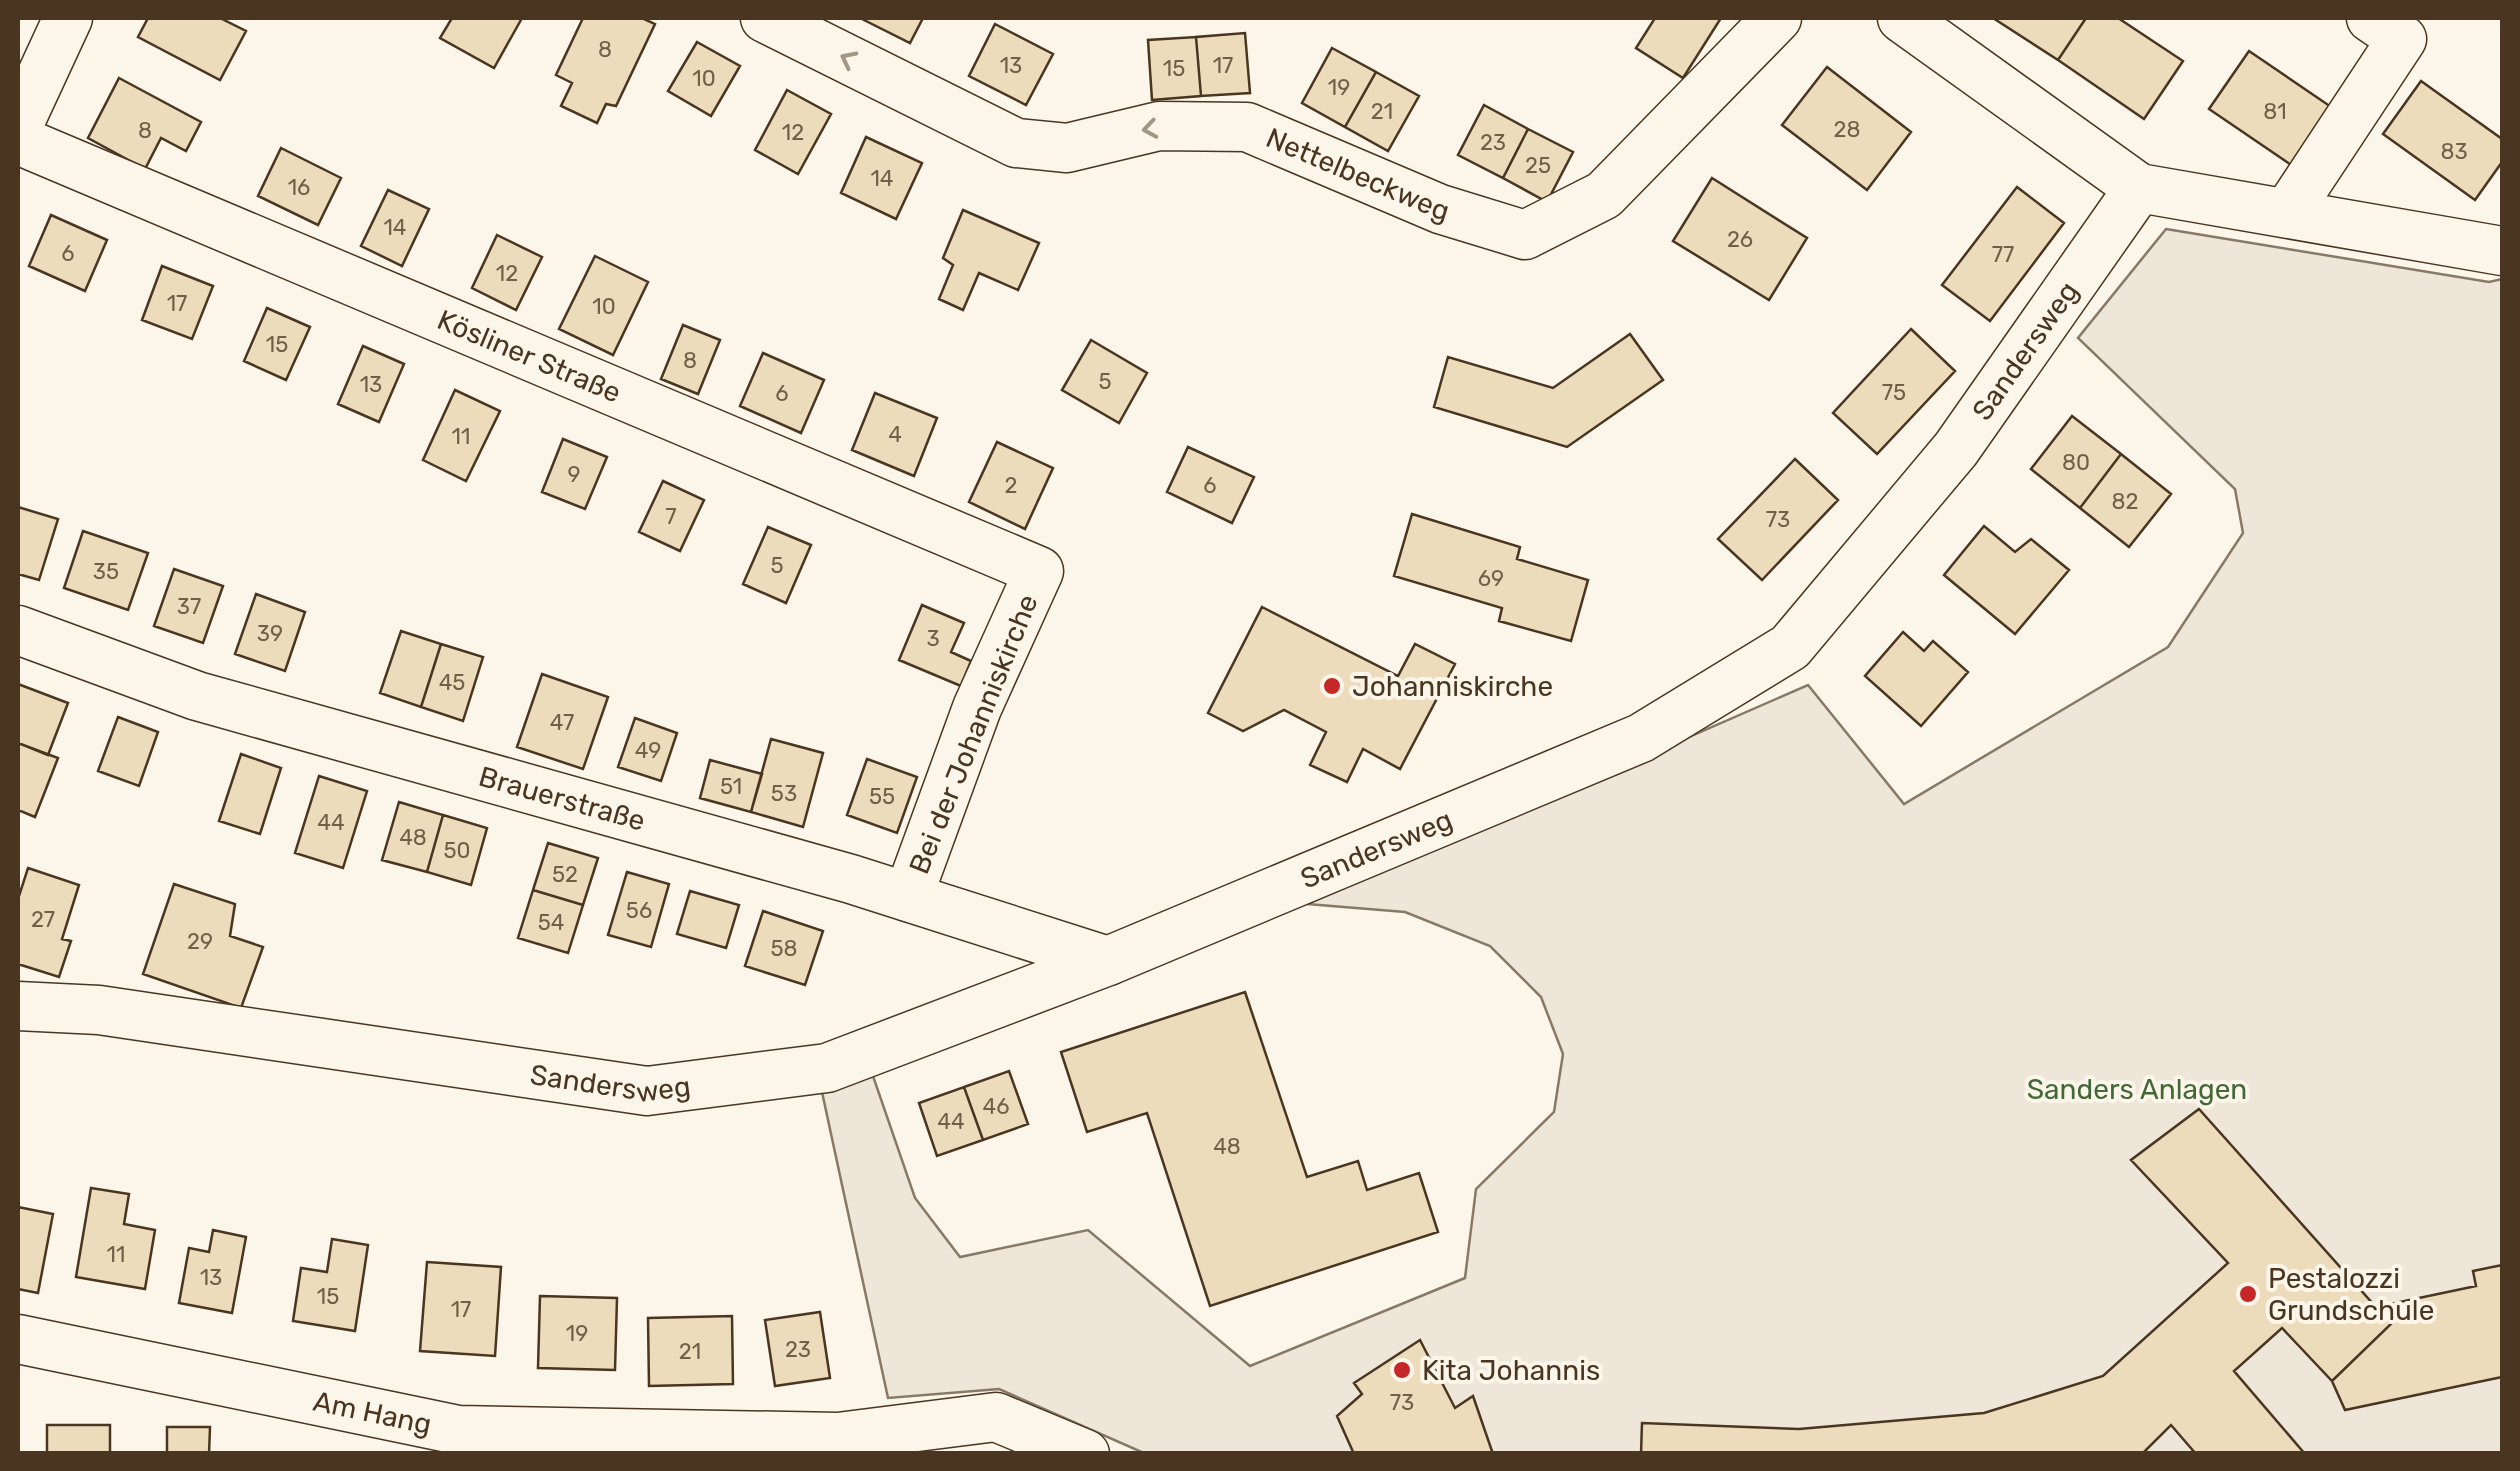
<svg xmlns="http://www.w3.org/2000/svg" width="2520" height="1471" font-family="Rubik,sans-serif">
<rect width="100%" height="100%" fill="#fbf6e9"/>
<path fill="#ede6d9" stroke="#887966" stroke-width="2.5" d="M2166,229L2489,282L2502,279V1453L1146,1454L999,1389L888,1398L822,1092L873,1076L915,1198L960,1257L1088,1230L1250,1366L1465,1278L1476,1189L1554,1112L1563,1054L1541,997L1490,946L1405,912L1307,904L1808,685L1904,804L2168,647L2243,533L2235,489L2078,338Z"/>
<path fill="#ecdcbc" stroke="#4a3520" stroke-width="2.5" d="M148,18H220L246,31L220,80L138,37Z
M452,18H522L494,68L440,38Z
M583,18H642L655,24L616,106L606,104L597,123L561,106L572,83L556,75Z
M860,18H923L910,43Z
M1655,18H1721L1683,78L1636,48Z
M1993,18H2086L2058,60Z
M2086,18H2118L2183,61L2144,119L2058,60Z
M995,24L1053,54L1026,105L969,76Z
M1245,33L1250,93L1201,96L1196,37Z
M1196,37L1201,96L1152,100L1148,40Z
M697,42L740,66L711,116L668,91Z
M1332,48L1376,72L1345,127L1302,103Z
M2249,51L2340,113L2300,171L2209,109Z
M1827,67L1911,132L1867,190L1782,125Z
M1376,72L1419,96L1388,151L1345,127Z
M119,78L201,122L186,151L161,138L145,169L88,138Z
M2421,81L2502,139V162L2475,200L2383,134Z
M787,90L831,114L798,174L755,150Z
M1484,105L1528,129L1503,178L1458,155Z
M1528,129L1573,152L1547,202L1503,178Z
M866,137L922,163L896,219L841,193Z
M281,148L341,178L318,225L258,196Z
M1712,178L1807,238L1769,300L1673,241Z
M2017,187L2064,223L1990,321L1942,285Z
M388,190L429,209L402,266L361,246Z
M963,210L1039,243L1018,290L979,273L963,310L939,299L953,265L943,258Z
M51,215L107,240L85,291L29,266Z
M497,235L542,257L516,310L472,288Z
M595,256L648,282L613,355L559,329Z
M162,266L213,286L192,339L142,320Z
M267,308L310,327L286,380L244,361Z
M683,325L720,340L698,394L661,379Z
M1911,329L1955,371L1877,454L1833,413Z
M1630,334L1663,380L1567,447L1434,407L1448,357L1553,388Z
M1091,340L1147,373L1119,423L1062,390Z
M363,346L404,364L379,422L338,404Z
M763,353L824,380L801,433L740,406Z
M455,390L500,411L466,481L423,460Z
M875,393L937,418L914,476L852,450Z
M2072,416L2121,454L2080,508L2031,469Z
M563,439L607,457L585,509L542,492Z
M997,442L1053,468L1025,529L969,502Z
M1188,447L1254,477L1232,523L1167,492Z
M2121,454L2171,494L2129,547L2080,508Z
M1795,459L1838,500L1762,580L1718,539Z
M663,481L704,500L680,551L639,532Z
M18,507L58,519L39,580L18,574Z
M1412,514L1520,547L1517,559L1588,580L1571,641L1499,621L1502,608L1394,576Z
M1984,526L2015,552L2031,539L2069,570L2015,634L1944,575Z
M768,527L811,545L786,603L743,584Z
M83,531L148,553L128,610L64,588Z
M174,569L223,586L203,643L154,626Z
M256,594L305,612L285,671L235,654Z
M922,605L964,623L951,652L971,661L961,686L899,660Z
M1262,607L1398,676L1415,644L1455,664L1400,769L1363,749L1347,782L1310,765L1326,732L1284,710L1243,731L1208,713Z
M401,631L441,644L421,707L380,693Z
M1903,632L1924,651L1933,641L1968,672L1921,726L1865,676Z
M441,644L483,657L463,721L421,707Z
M542,674L608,697L583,769L517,747Z
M18,684L68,703L48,755L18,743Z
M118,717L158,732L139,786L98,771Z
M635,718L677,733L661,781L618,767Z
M771,739L823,753L803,827L751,812Z
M18,743L58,758L35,817L18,810Z
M241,754L281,768L260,834L219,821Z
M867,759L917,777L897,833L847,815Z
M710,760L762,774L751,812L700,798Z
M319,776L367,791L343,868L295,853Z
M399,802L443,815L427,872L382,860Z
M443,815L487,828L471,885L427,872Z
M548,843L598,858L583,905L533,890Z
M28,868L79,885L62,939L71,941L59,977L18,964V899Z
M627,872L669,884L651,947L608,935Z
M174,884L235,904L230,936L263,947L241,1008L143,974Z
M533,890L583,905L568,953L518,938Z
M690,891L739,905L726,948L677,934Z
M763,911L823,931L805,985L745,966Z
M1245,992L1307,1177L1358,1161L1367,1190L1419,1173L1438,1232L1210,1306L1147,1113L1087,1132L1061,1052Z
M1009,1071L1028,1124L983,1140L964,1087Z
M964,1087L983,1140L937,1156L919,1103Z
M2199,1109L2391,1324L2332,1381L2282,1328L2234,1371L2305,1454H2196L2171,1425L2142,1454H1641L1642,1423L1799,1429L1984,1413L2103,1376L2228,1263L2131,1160Z
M91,1188L129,1194L124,1224L155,1230L145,1289L76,1277Z
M18,1207L53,1214L38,1293L18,1289Z
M213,1230L246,1237L232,1313L179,1303L189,1248L209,1252Z
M332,1239L368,1245L355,1331L293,1321L301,1268L327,1272Z
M427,1262L501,1267L495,1356L420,1351Z
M2502,1265V1377L2345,1410L2332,1381L2391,1324L2376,1307L2476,1286L2473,1271Z
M540,1296L617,1298L615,1370L538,1368Z
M820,1312L830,1378L775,1386L765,1320Z
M732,1316L733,1384L649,1386L648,1318Z
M1420,1340L1455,1408L1473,1396L1493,1454H1354L1337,1416L1362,1394L1354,1383Z
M47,1425H110V1454H47Z
M167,1427H210L209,1454H167Z"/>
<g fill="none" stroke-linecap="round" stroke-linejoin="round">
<defs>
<g id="minor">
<path id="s1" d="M765,18L1016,143L1067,148L1159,126L1247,127L1440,209L1525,235L1604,195L1777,18"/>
<path d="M1902,18L2139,188L2502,251"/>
<path d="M18,126L68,18"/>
<path id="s2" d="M18,140L1039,571L977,708L908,897"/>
<path d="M2287,213L2402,39L2371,18"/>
<path id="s3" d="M18,630L197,696L851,879L1108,961"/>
<path id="s4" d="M18,1006L99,1010L647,1091L827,1068L1108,961L1641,738L1790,647L1956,449L2139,188"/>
<path id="s5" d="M18,1339L458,1430L838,1437L996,1417L1085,1454"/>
</g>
</defs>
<use href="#minor" stroke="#4a3520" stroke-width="51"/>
<use href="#minor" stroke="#fbf6e9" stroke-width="48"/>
</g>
<defs><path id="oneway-chevron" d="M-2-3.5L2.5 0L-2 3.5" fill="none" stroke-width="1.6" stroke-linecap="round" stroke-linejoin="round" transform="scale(2.5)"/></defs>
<g stroke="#a29684">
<use href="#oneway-chevron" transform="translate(848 59) rotate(-153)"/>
<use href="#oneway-chevron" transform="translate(1150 129) rotate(171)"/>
</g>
<g fill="#c62828" stroke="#fbf6e9" stroke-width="4">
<circle cx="1332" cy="686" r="10"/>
<circle cx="2248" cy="1294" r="10"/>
<circle cx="1402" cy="1370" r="10"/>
</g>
<g text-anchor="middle" stroke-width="8" stroke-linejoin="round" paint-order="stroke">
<g font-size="22" fill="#725f47">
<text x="605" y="57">8</text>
<text x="1011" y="73">13</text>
<text x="1223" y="73">17</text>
<text x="1174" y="76">15</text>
<text x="704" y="86">10</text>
<text x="1339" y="95">19</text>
<text x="1382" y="119">21</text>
<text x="2275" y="119">81</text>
<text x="1847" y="137">28</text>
<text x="145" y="138">8</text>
<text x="793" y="140">12</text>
<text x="1493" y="150">23</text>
<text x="2454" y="159">83</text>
<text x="1538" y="173">25</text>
<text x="882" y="186">14</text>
<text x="299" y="195">16</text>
<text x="395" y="235">14</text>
<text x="1740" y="247">26</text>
<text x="68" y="261">6</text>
<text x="2003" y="262">77</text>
<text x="507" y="281">12</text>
<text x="177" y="311">17</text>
<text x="604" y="314">10</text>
<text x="277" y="352">15</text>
<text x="690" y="368">8</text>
<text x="1105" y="389">5</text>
<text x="371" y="392">13</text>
<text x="1894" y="400">75</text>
<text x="782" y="401">6</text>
<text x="895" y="442">4</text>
<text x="461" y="444">11</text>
<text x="2076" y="470">80</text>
<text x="574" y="482">9</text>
<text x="1011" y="493">2</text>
<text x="1210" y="493">6</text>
<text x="2125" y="509">82</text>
<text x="671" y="524">7</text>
<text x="1778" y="527">73</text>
<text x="777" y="573">5</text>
<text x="106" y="579">35</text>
<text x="1491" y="586">69</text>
<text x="189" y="614">37</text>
<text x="270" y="641">39</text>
<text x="933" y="646">3</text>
<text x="452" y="690">45</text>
<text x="562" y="730">47</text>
<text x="648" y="758">49</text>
<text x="731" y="794">51</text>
<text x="784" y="801">53</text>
<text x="882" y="804">55</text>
<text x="331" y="830">44</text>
<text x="413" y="845">48</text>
<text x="457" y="858">50</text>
<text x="565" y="882">52</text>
<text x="639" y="918">56</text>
<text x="43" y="927">27</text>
<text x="551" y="930">54</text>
<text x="200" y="949">29</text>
<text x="784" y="956">58</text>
<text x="996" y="1114">46</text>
<text x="951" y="1129">44</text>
<text x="1227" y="1154">48</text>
<text x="116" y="1262">11</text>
<text x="211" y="1285">13</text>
<text x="328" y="1304">15</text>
<text x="461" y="1317">17</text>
<text x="577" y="1341">19</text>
<text x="798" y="1357">23</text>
<text x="690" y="1359">21</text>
<text x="1402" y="1410">73</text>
</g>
<g font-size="28" fill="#4a3520" stroke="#fbf6e9">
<text dy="10" stroke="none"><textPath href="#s1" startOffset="635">Nettelbeckweg</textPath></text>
<text dy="10" stroke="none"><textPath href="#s4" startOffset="2248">Sandersweg</textPath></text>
<text dy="10" stroke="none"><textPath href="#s2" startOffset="555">Kösliner Straße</textPath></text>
<text transform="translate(973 734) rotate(-68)" y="10">Bei der Johanniskirche</text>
<text dy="10" stroke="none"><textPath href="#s3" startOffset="570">Brauerstraße</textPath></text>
<text dy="10" stroke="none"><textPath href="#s4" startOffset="1408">Sandersweg</textPath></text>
<text dy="10" stroke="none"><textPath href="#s4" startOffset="598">Sandersweg</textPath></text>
<text dy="10" stroke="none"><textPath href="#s5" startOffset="362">Am Hang</textPath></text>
</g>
<g font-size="28" fill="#4a3520" stroke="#fbf6e9" text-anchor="start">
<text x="1352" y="696">Johanniskirche</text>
<text x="2268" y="1288">Pestalozzi<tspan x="2268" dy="32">Grundschule</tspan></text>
<text x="1422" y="1380">Kita Johannis</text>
</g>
<g font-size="28" fill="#436837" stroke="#fbf6e9">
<text x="2137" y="1099">Sanders Anlagen</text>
</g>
</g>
<rect width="2520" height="1471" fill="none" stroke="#4a3520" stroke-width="40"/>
</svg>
